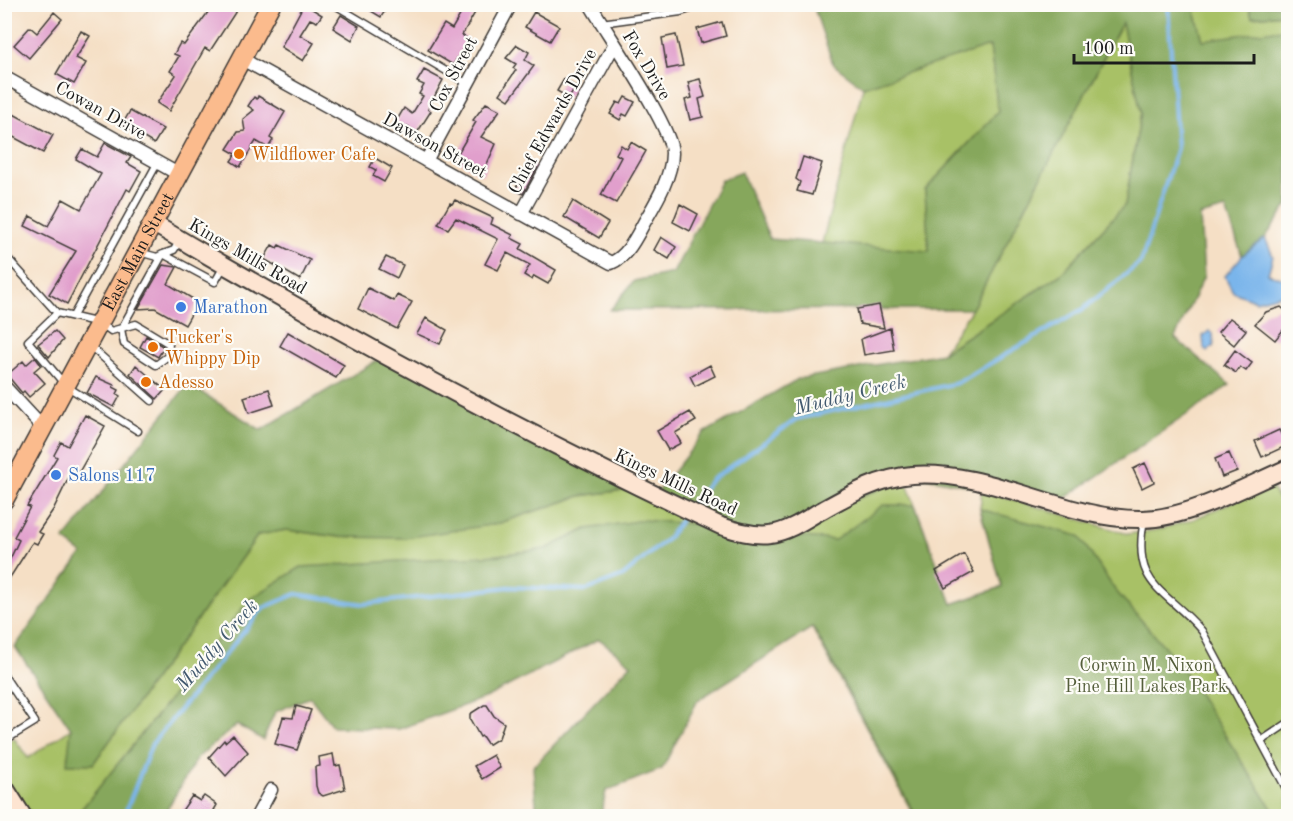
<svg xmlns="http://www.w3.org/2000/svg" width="1293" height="821" font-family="'Old Standard TT',serif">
<rect width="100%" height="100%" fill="#fdfcf7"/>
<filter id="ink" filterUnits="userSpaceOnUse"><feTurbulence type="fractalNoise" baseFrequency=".0167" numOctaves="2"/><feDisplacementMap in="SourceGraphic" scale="12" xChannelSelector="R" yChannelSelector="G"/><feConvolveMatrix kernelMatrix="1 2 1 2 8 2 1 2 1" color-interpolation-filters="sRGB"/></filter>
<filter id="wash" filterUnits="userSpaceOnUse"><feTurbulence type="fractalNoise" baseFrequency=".008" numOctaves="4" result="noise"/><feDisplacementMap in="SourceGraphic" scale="24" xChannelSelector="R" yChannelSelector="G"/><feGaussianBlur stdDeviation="1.35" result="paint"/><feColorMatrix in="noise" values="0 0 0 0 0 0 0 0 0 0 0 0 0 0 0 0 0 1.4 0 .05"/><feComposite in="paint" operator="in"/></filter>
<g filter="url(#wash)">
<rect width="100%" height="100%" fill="#f5dfc5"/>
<path fill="#a8c166" stroke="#626e41" stroke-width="1.5" d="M1193,5H1248L1252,17L1283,14L1286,29L1203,41Z
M1122,22L1141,112L1125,205L1060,275L942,353L972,309Z
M990,45L998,112L925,190L929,252L822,243L863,87Z
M905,478L952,604L1002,587L980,509L982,490L1128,534L1157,530L1194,519L1270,485L1288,516V816H914L764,540Z
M639,488L721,526L587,529L546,549L498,555L250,599L76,816H23L5,786V743L14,738L28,758L71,729L93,764L258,535L286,530L340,537L497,524L580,496Z"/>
<path fill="#86a75b" stroke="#51623c" stroke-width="1.5" d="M1193,4L1203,40L1288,28V205L1265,238L1242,256L1226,209L1200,216L1204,276L1175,338L1230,385L1058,503L912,475L771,534L835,540L883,505H915L952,604L1002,587L980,509L1079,536L1115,590L1178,662L1273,810V816H916L813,627L698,700L662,769L606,791L601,816H537L533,767L631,664L599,639L487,697L399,729L333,727L310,697L275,712L263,740L237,725L197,758L163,816H76L250,599L301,567L498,555L546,549L587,529L643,520L721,526L655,495L704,433L798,379L942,353L1060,275L1125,205L1141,112L1122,23L972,309L610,310L634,281L673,273L721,180L741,172L770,239L929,251L925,190L998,112L990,46L863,87L833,64L813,5Z
M1248,5H1282L1283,14L1252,17Z
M386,355L639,488L580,496L497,524L404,538L340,537L286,530L258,535L93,764H67L71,729L15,647L82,554L64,540L188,384L261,430Z"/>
<path fill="#7ab5eb" stroke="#4b6884" stroke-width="1.5" d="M1265,238L1273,256L1268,274C1280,277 1289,278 1288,293L1256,301L1233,292L1225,276L1242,256Z
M1209,331L1213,334L1214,346L1207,352L1204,348L1203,336Z"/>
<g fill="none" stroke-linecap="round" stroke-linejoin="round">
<path stroke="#7ab5eb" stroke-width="4" d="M690,507L711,480L797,419L957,383L1083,309L1141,262L1177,148L1168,4
M124,816L152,744L263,608L296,594L364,604L508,587L587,590L623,576L667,539L686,513"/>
</g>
<g id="blocks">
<path fill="#e19fcc" d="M214,4H232L238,8L210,51L205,48L169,111L157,103L176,75L170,71L179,56L174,54L180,43L184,45Z
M304,4L322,15L317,22L310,19L300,35L314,43L303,61L281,47Z
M375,4L387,8L381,17L371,11Z
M451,4H480L462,35L469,40L453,65L428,50L444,24L452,29L462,12Z
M54,12L62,19L29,58L14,45L30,27L37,33Z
M534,12L559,26L550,41L525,27Z
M341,15L359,26L352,40L333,28Z
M722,22L726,36L701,43L697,29Z
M81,31L90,36L76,58L86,63L74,84L56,74Z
M676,35L683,66L667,69L662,38Z
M517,45L529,52L525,60L534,66L509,100L500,94L516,70L513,68L516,64L506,58Z
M424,70L443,80L428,109L431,111L417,133L406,126L403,131L394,125L404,108L412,114L423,96L419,94L424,85L417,82Z
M564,79L576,87L569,98L557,91Z
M700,79L705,97L699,99L703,117L690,120L685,100L692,98L688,82Z
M258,96L285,112L270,138L273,140L268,148L256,141L240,167L231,161L236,154L227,149L238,132L245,131L243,119L254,110L248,106L254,97L257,99Z
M625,97L635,102L627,116L623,114L620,120L610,114L617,102L621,104Z
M486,103L500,110L481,137L496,144L482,175L455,158L476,122L473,120Z
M4,109L53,135L43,153L4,132Z
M130,111L163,129L154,144L122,125Z
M631,142L646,151L616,203L601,195L621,157L616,154L621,145L627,149Z
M105,143L131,157L127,163L141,171L130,191L127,189L67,304L49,294L76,251L25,226L30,216L48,226L63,199L81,209L101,174L76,159L82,149L97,157Z
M803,157L822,163L812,195L797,191L800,182L796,179Z
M375,158L392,168L384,182L373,176L376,170L370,167Z
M529,163L537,168L523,194L515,190Z
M455,200L493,218L491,224L513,235L511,238L523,244L520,249L556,270L548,284L534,276L532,280L524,275L530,265L507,253L498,270L485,264L498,239L456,218L448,229L438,224L450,203L452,204Z
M573,201L608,223L599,238L564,217Z
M680,204L698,214L690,231L673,222Z
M661,237L676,247L669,259L654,250Z
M272,245L277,248L279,245L310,260L300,280L264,259Z
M386,257L403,265L397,278L379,269Z
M163,265L177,267L168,284L198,302L185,325L155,308L138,309Z
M368,288L394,301L397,295L412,302L397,329L358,309Z
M879,305L884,328L860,324L857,309Z
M1281,307L1288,313V324L1275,340L1255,324L1266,312Z
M426,318L447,330L440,344L417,334Z
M1230,318L1246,330L1234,345L1218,332Z
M890,328L894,350L864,355L861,339Z
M55,331L63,340L49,357L38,344Z
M288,332L344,365L336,378L280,346Z
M146,336L164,347L158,357L140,347Z
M1235,350L1252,363L1246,371L1240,367L1236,373L1224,365Z
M35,357L41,365L34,371L45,383L29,397L24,391L22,393L7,375L23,361L26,365Z
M136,365L165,390L157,399L130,374Z
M710,365L715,376L695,386L690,376Z
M96,377L114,385L113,387L119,390L117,394L120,396L114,407L87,393Z
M269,389L274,405L249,413L244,397Z
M690,412L696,421L675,433L681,443L668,450L657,431Z
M85,415L105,426L79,472L73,469L53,510L38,532L43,534L37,544L33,542L30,546L4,587V557L10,559L19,540L14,537L30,507L27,506L57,457L54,455L61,442L68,446Z
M1279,430L1282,436L1288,433V445L1262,457L1255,441Z
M1229,453L1237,471L1222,477L1215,459Z
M1145,463L1154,482L1142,488L1133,469Z
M964,554L974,572L945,588L936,571Z
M484,705H487L494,716L504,723L499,738L488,745L482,736L480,737L470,719V714Z
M296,706L311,710L297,750L275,744L283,717L293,718Z
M233,735L248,752L226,776L209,757L224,740L225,742Z
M333,754L335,766L340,765L345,789L323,796L318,793L316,786L315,767L320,766L319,757Z
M493,755L500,768L482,779L474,766Z
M192,796L200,801L204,796L217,805L214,810L222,816H187L181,812Z"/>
</g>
</g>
<g filter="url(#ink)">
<use href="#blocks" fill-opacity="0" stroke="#3d3935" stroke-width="1.5"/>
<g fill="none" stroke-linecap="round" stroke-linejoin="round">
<defs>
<path id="lane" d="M333,4L468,84
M494,4L506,12
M601,23L681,12L705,4
M139,252L157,257L163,254L215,282L224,266
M4,254L57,313L100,323L111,331L136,324L169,344L168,356L156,365L124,344L121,329L163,254L174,250L180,240
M57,313L28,341L66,386L138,431
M73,316L158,162
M90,346L152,401
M1144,520C1131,587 1165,588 1202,631L1288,792
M4,741L35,722L5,677
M1261,741L1288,723"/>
<path id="street" d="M242,59L611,263C628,256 636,237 645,221C656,202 672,176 672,153C672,127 606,32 590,4
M4,77L180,175
M426,161L511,4
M521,214L614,45
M4,386L43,428
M257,816L271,790"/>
<path id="secondary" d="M154,224C338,333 527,435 721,526C736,531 753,536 770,534C786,532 802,522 815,514C846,497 876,478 912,475C990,469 1067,521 1143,519C1190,518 1246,486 1288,468
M4,786L23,816"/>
<g id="primary">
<path id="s1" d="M4,500L271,4"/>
</g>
</defs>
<use href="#lane" stroke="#3d3935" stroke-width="9"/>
<use href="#street" stroke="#3d3935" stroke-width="15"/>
<use href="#secondary" stroke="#3d3935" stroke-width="20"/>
<use href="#primary" stroke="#3d3935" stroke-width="21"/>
<use href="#lane" stroke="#fff" stroke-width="6"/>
<use href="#street" stroke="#fff" stroke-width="12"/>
<use href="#secondary" stroke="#fde4d1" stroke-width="16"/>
<use href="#primary" stroke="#fbbb8d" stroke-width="18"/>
</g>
</g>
<g fill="#e8710a" stroke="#fdfcf7" stroke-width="2">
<circle cx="239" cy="154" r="6"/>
<circle cx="153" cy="347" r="6"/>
<circle cx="146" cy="382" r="6"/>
</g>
<g fill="#3f7fe0" stroke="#fdfcf7" stroke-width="2">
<circle cx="181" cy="307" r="6"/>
<circle cx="56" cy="475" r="6"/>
</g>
<g text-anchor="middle" stroke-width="4.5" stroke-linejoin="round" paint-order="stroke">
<g font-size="18" fill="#1c1c1c" stroke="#fdfcf7">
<text transform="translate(647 65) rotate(59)" y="6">Fox Drive</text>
<text transform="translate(453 74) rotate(-62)" y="6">Cox Street</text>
<text transform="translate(101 110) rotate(29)" y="6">Cowan Drive</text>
<text transform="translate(552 121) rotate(-61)" y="6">Chief Edwards Drive</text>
<text transform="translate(435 145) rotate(29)" y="6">Dawson Street</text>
<text dy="6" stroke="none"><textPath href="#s1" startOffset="282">East Main Street</textPath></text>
<text transform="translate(248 256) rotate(30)" y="6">Kings Mills Road</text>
<text transform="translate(676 482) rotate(25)" y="6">Kings Mills Road</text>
</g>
<g font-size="18" fill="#c56008" stroke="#fdfcf7" text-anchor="start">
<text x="251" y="160">Wildflower Cafe</text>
<text x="165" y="343">Tucker's<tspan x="165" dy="21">Whippy Dip</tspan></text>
<text x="158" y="388">Adesso</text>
</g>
<g font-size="18" fill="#366cbe" stroke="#fdfcf7" text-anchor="start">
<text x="193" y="313">Marathon</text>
<text x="68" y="481">Salons 117</text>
</g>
<g font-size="18" fill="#545e3a" stroke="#fdfcf7">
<text x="1146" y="671">Corwin M. Nixon<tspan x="1146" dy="21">Pine Hill Lakes Park</tspan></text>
</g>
<g font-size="20" font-style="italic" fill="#42596f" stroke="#fdfcf7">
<text transform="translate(850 394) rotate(-14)" y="7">Muddy Creek</text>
<text transform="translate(216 645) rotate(-49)" y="7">Muddy Creek</text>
</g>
</g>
<rect width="1293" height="821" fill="none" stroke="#fdfcf7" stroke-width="24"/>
<path d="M1074 54v9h180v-9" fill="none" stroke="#1c1c1c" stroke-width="3"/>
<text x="1083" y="54" font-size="18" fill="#1c1c1c" stroke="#fdfcf7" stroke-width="4.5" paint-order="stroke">100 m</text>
</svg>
